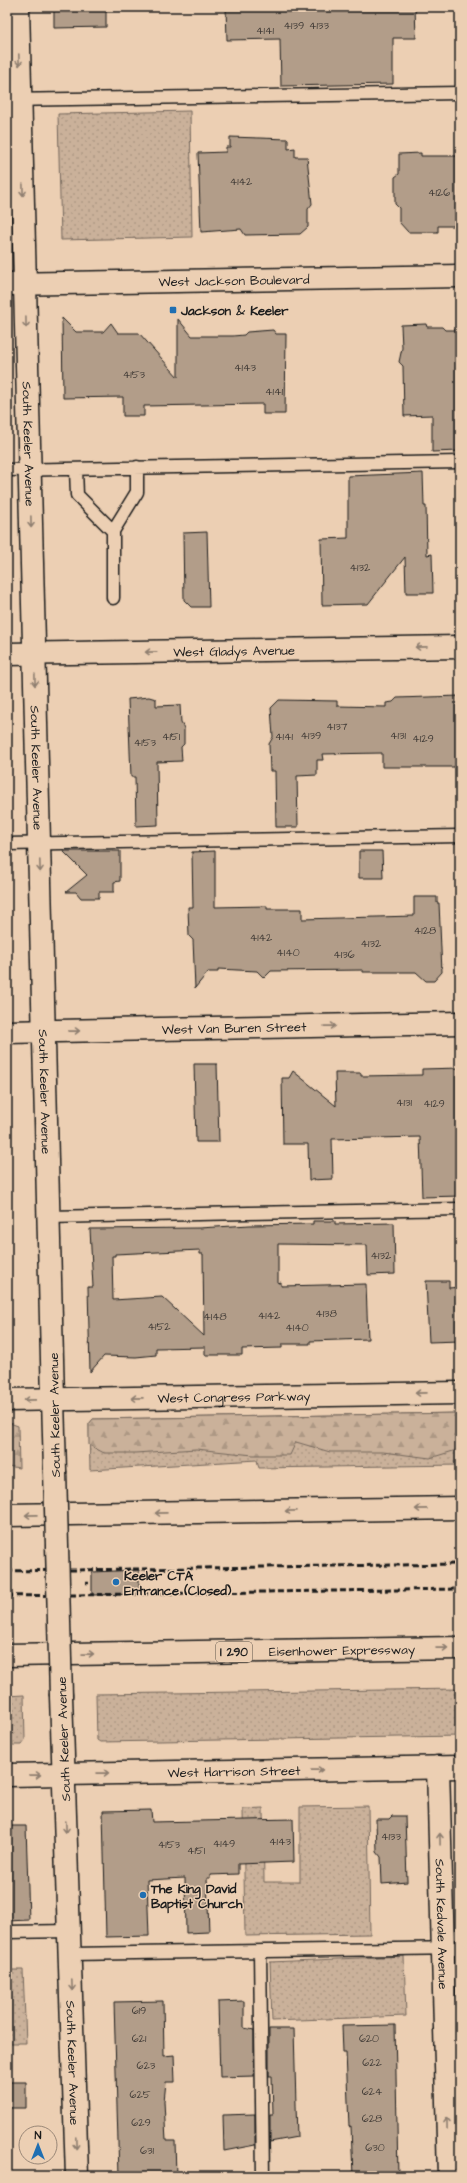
<svg xmlns="http://www.w3.org/2000/svg" width="467" height="2183" font-family="'Architects Daughter',sans-serif">
<defs>
<pattern id="grass-dots" width="8" height="8" patternUnits="userSpaceOnUse"><rect width="8" height="8" fill="#cab19a"/><path d="M2 2h.1M6 6h.1" fill="none" stroke="#ad9884" stroke-width="1.8" stroke-linecap="round"/></pattern>
<pattern id="forest-firs" width="22" height="20" patternUnits="userSpaceOnUse"><rect width="22" height="20" fill="#cab19a"/><path d="M5 1l3.5 6h-7zM16 11l3.5 6h-7z" fill="#ad9884"/></pattern>
</defs>
<rect width="100%" height="100%" fill="#eccfb3"/>
<filter id="ink" filterUnits="userSpaceOnUse"><feTurbulence type="fractalNoise" baseFrequency=".025" numOctaves="2"/><feDisplacementMap in="SourceGraphic" scale="8" xChannelSelector="R" yChannelSelector="G"/><feConvolveMatrix kernelMatrix="1 2 1 2 8 2 1 2 1" color-interpolation-filters="sRGB"/></filter>
<g filter="url(#ink)">
<path fill="url(#grass-dots)" stroke="#73665b" d="M190,111L192,237L61,240L58,114Z
M460,1413V1465L259,1468L257,1460L90,1470L89,1424L93,1419Z
M460,1689V1736L100,1742L97,1740L96,1694Z
M24,1695L25,1740L21,1745H7V1696Z
M368,1806L370,1934L245,1936L243,1809L263,1808L264,1882H300V1807Z
M404,1956L406,2016L272,2021L270,1962Z
M7,1970H23L26,2043H7Z"/>
<path fill="url(#forest-firs)" stroke="#73665b" d="M460,1413V1449L430,1458L383,1452H330L296,1442L290,1455H253L196,1449L135,1453H104L89,1445V1424L93,1419Z
M7,1422L18,1426L19,1468L7,1466Z"/>
<path fill="#b29d89" stroke="#1c1c1c" fill-rule="evenodd" d="M54,7H106V27L54,28Z
M226,7H415L416,38H393V84L281,86L280,39L227,40Z
M230,137L288,139V149L295,148V157H307L312,204L308,209V227L300,234L245,235L241,229L201,232L198,153L226,152V147H230Z
M421,153V156H460V226H438V232H408L399,222V208L395,204V177L399,174V154Z
M62,318L76,332H103L111,323L118,333H139L178,377V319L192,336H233L244,335L247,332L273,330L276,334H286L285,414H263V404L144,406V416H123V397L63,398Z
M426,324L427,327H442L445,330H460V451L432,452V415L404,416L403,366L399,362L402,348L401,325Z
M423,473L424,506H426L427,555L432,554L433,593H406L405,557L368,604L322,605L321,539L348,538V476Z
M207,532L209,607H191L184,600L183,533Z
M460,696V767H382V753L322,754L323,760H317V775L297,776L298,827H276L275,771H270L269,744L273,737L271,708L279,700L337,701V706L386,707V703L393,702L397,698Z
M149,697L156,699V706L180,705L181,723L184,728V744L181,747L182,761L157,762L158,825L136,826L135,777H131L128,699Z
M63,851H120V881L114,882V892H99V898H81L76,892H66L87,875Z
M215,851V907L267,906V909H302V919L414,916V897H437V903H439L442,972L434,981H426L416,972H363V970L271,971L264,978L257,971L218,969V972H208L195,988L193,940L189,936L188,907H193L192,852Z
M359,851H382L383,878H359Z
M194,1064H217L219,1142H196Z
M460,1068V1196L422,1197L420,1137L332,1139L333,1179L309,1180L308,1144H283L282,1078H289L293,1071L336,1106L335,1073H361V1076L422,1075V1069Z
M313,1221H335V1224L394,1223L395,1274L368,1275L367,1245L278,1244V1283L281,1282V1286L366,1284L368,1339L310,1341V1344H282V1348L242,1349V1355H205V1347L156,1348V1355L136,1357L104,1356L90,1372L88,1287H93L90,1229L199,1228L250,1225L313,1224ZM200,1250V1254H203L204,1336L162,1297L113,1300L112,1256H115V1254Z
M426,1281H449V1288L460,1287V1341L429,1342Z
M139,1570V1594L92,1595V1572Z
M151,1810L152,1822L293,1819L294,1862L238,1864V1874L210,1875V1878H207L209,1932L186,1933L185,1878L147,1880L149,1936L106,1937L103,1811Z
M392,1816H405L407,1882L382,1884L381,1857L377,1852L376,1819H389Z
M7,1826H26L29,1920L7,1921Z
M163,2001L164,2056L174,2055L175,2082H166L164,2101L166,2141H175L176,2176H119L114,2002Z
M244,2001V2028L254,2030V2076L220,2077L218,2002Z
M395,2025L398,2176H353L351,2126L349,2127L346,2052H343L342,2026Z
M269,2029H294L296,2105L297,2137L270,2142V2114H273L272,2076H269Z
M7,2082H26V2108H7Z
M255,2114V2145L224,2151L223,2115Z"/>
<g fill="none" stroke-linecap="round" stroke-linejoin="round">
<defs>
<path id="service" d="M7,100L460,93
M76,469L77,495L113,531L137,492V467
M7,470L460,462
M113,531V598
M7,844L460,836
M48,1217L460,1209
M7,1932L70,1931
M260,1952L263,2176
M71,1954L460,1948"/>
<g id="minor">
<path id="s1" d="M18,7L53,1399"/>
<path id="s2" d="M7,654L460,647"/>
<path id="s3" d="M7,1032L460,1023"/>
<path id="s4" d="M438,1767L449,2176"/>
</g>
<g id="tertiary">
<path id="s5" d="M7,284L460,276"/>
<path d="M53,1399L55,1471"/>
<path id="s6" d="M7,1400L460,1393"/>
<path id="s7" d="M61,1696L77,2176"/>
<path id="s8" d="M7,1775L460,1767"/>
</g>
<g id="motorway">
<path d="M7,1515L460,1508"/>
<path id="s9" d="M7,1655L460,1648"/>
</g>
</defs>
<use href="#service" stroke="#1c1c1c" stroke-width="15"/>
<use href="#minor" stroke="#1c1c1c" stroke-width="25"/>
<use href="#tertiary" stroke="#1c1c1c" stroke-width="25"/>
<use href="#motorway" stroke="#1c1c1c" stroke-width="25"/>
<path stroke="#1c1c1c" stroke-width="2.5" stroke-dasharray="3 3" stroke-linecap="butt" d="M86,1583H92"/>
<use href="#service" stroke="#eccfb3" stroke-width="12"/>
<use href="#minor" stroke="#eccfb3" stroke-width="22"/>
<use href="#tertiary" stroke="#eccfb3" stroke-width="22"/>
<use href="#motorway" stroke="#eccfb3" stroke-width="22"/>
<path stroke="#1c1c1c" stroke-width="3" stroke-dasharray="6 3" stroke-linecap="butt" d="M7,1571L460,1564
M7,1596L460,1589"/>
<defs>
<path id="tertiary-bridge" d="M55,1471L61,1696"/>
</defs>
<use href="#tertiary-bridge" stroke="#1c1c1c" stroke-width="25" stroke-linecap="butt"/>
<use href="#tertiary-bridge" stroke="#eccfb3" stroke-width="22"/>
</g>
<defs><path id="oneway-shaft" d="M-6 0H5M1.5-3L5.5 0L1.5 3" fill="none" stroke-width="1.6" stroke-linecap="round" stroke-linejoin="round"/></defs>
<g stroke="#8e7e6f">
<use href="#oneway-shaft" transform="translate(19 60) rotate(88)"/>
<use href="#oneway-shaft" transform="translate(23 190) rotate(89)"/>
<use href="#oneway-shaft" transform="translate(26 322) rotate(89)"/>
<use href="#oneway-shaft" transform="translate(31 522) rotate(89)"/>
<use href="#oneway-shaft" transform="translate(421 647) rotate(179)"/>
<use href="#oneway-shaft" transform="translate(151 652) rotate(179)"/>
<use href="#oneway-shaft" transform="translate(35 680) rotate(89)"/>
<use href="#oneway-shaft" transform="translate(40 866) rotate(88)"/>
<use href="#oneway-shaft" transform="translate(330 1026) rotate(-1)"/>
<use href="#oneway-shaft" transform="translate(74 1031) rotate(-1)"/>
<use href="#oneway-shaft" transform="translate(421 1393) rotate(179)"/>
<use href="#oneway-shaft" transform="translate(137 1398) rotate(179)"/>
<use href="#oneway-shaft" transform="translate(30 1400) rotate(179)"/>
<use href="#oneway-shaft" transform="translate(421 1509) rotate(179)"/>
<use href="#oneway-shaft" transform="translate(291 1511) rotate(179)"/>
<use href="#oneway-shaft" transform="translate(161 1513) rotate(179)"/>
<use href="#oneway-shaft" transform="translate(31 1515) rotate(179)"/>
<use href="#oneway-shaft" transform="translate(442 1648) rotate(-1)"/>
<use href="#oneway-shaft" transform="translate(88 1654) rotate(-1)"/>
<use href="#oneway-shaft" transform="translate(317 1770) rotate(-1)"/>
<use href="#oneway-shaft" transform="translate(103 1773) rotate(-1)"/>
<use href="#oneway-shaft" transform="translate(35 1775) rotate(-1)"/>
<use href="#oneway-shaft" transform="translate(66 1827) rotate(88)"/>
<use href="#oneway-shaft" transform="translate(440 1839) rotate(-91)"/>
<use href="#oneway-shaft" transform="translate(72 1985) rotate(88)"/>
<use href="#oneway-shaft" transform="translate(447 2123) rotate(-91)"/>
<use href="#oneway-shaft" transform="translate(76 2143) rotate(88)"/>
</g>
</g>
<g fill="#1f6fb2" stroke="#eccfb3" stroke-width="1.5">
<rect x="169" y="306" width="8" height="8" rx="2"/>
<circle cx="116" cy="1582" r="4"/>
<circle cx="143" cy="1895" r="4"/>
</g>
<g text-anchor="middle" stroke-width="3" stroke-linejoin="round" paint-order="stroke">
<g font-size="11" fill="#423c37">
<text x="294" y="29">4139</text>
<text x="319" y="29">4133</text>
<text x="265" y="34">4141</text>
<text x="241" y="185">4142</text>
<text x="439" y="196">4126</text>
<text x="245" y="371">4143</text>
<text x="134" y="378">4153</text>
<text x="274" y="395">4141</text>
<text x="360" y="571">4132</text>
<text x="337" y="730">4137</text>
<text x="311" y="739">4139</text>
<text x="398" y="739">4131</text>
<text x="171" y="740">4151</text>
<text x="284" y="740">4141</text>
<text x="423" y="742">4129</text>
<text x="145" y="746">4153</text>
<text x="425" y="934">4128</text>
<text x="261" y="941">4142</text>
<text x="371" y="947">4132</text>
<text x="288" y="956">4140</text>
<text x="344" y="958">4136</text>
<text x="404" y="1106">4131</text>
<text x="434" y="1107">4129</text>
<text x="381" y="1259">4132</text>
<text x="326" y="1317">4138</text>
<text x="269" y="1319">4142</text>
<text x="215" y="1320">4148</text>
<text x="159" y="1330">4152</text>
<text x="297" y="1331">4140</text>
<text x="391" y="1840">4133</text>
<text x="280" y="1845">4143</text>
<text x="224" y="1847">4149</text>
<text x="169" y="1848">4153</text>
<text x="196" y="1854">4151</text>
<text x="139" y="2014">619</text>
<text x="139" y="2042">621</text>
<text x="369" y="2042">620</text>
<text x="372" y="2066">622</text>
<text x="146" y="2069">623</text>
<text x="372" y="2095">624</text>
<text x="140" y="2098">625</text>
<text x="372" y="2122">628</text>
<text x="141" y="2126">629</text>
<text x="375" y="2151">630</text>
<text x="147" y="2154">631</text>
</g>
<rect fill="#eccfb3" stroke="#5a5249" stroke-width="1" x="216" y="1642" width="36" height="20" rx="3"/>
<g font-size="12" font-weight="bold" fill="#1c1c1c">
<text x="234" y="1656">I 290</text>
</g>
<g font-size="13" fill="#1c1c1c" stroke="#eccfb3">
<text dy="5" stroke="none"><textPath href="#s5" startOffset="227">West Jackson Boulevard</textPath></text>
<text dy="5" stroke="none"><textPath href="#s1" startOffset="437">South Keeler Avenue</textPath></text>
<text dy="5" stroke="none"><textPath href="#s2" startOffset="227">West Gladys Avenue</textPath></text>
<text dy="5" stroke="none"><textPath href="#s1" startOffset="761">South Keeler Avenue</textPath></text>
<text dy="5" stroke="none"><textPath href="#s3" startOffset="227">West Van Buren Street</textPath></text>
<text dy="5" stroke="none"><textPath href="#s1" startOffset="1085">South Keeler Avenue</textPath></text>
<text dy="5" stroke="none"><textPath href="#s6" startOffset="227">West Congress Parkway</textPath></text>
<text transform="translate(54 1415) rotate(-91)" y="5">South Keeler Avenue</text>
<text dy="5" stroke="none"><textPath href="#s9" startOffset="335">Eisenhower Expressway</textPath></text>
<text transform="translate(63 1739) rotate(-92)" y="5">South Keeler Avenue</text>
<text dy="5" stroke="none"><textPath href="#s8" startOffset="227">West Harrison Street</textPath></text>
<text dy="5" stroke="none"><textPath href="#s4" startOffset="157">South Kedvale Avenue</textPath></text>
<text dy="5" stroke="none"><textPath href="#s7" startOffset="367">South Keeler Avenue</textPath></text>
</g>
<g font-size="13" font-weight="bold" fill="#1c1c1c" stroke="#eccfb3" text-anchor="start">
<text x="181" y="315">Jackson &amp; Keeler</text>
<text x="124" y="1580">Keeler CTA<tspan x="124" dy="15">Entrance (Closed)</tspan></text>
<text x="151" y="1893">The King David<tspan x="151" dy="15">Baptist Church</tspan></text>
</g>
</g>
<rect width="467" height="2183" fill="none" stroke="#eccfb3" stroke-width="24"/>
<rect x="12" y="12" width="443" height="2159" fill="none" stroke="#1c1c1c" stroke-width="1.5" filter="url(#ink)"/>
<g transform="translate(38 2145)"><circle r="19" fill="#eccfb3" stroke="#998777"/>
<path d="M0-3L7 15L0 10L-7 15Z" fill="#1f6fb2"/>
<text y="-6" font-size="11" font-weight="bold" text-anchor="middle" fill="#1c1c1c">N</text>
</g>
</svg>
